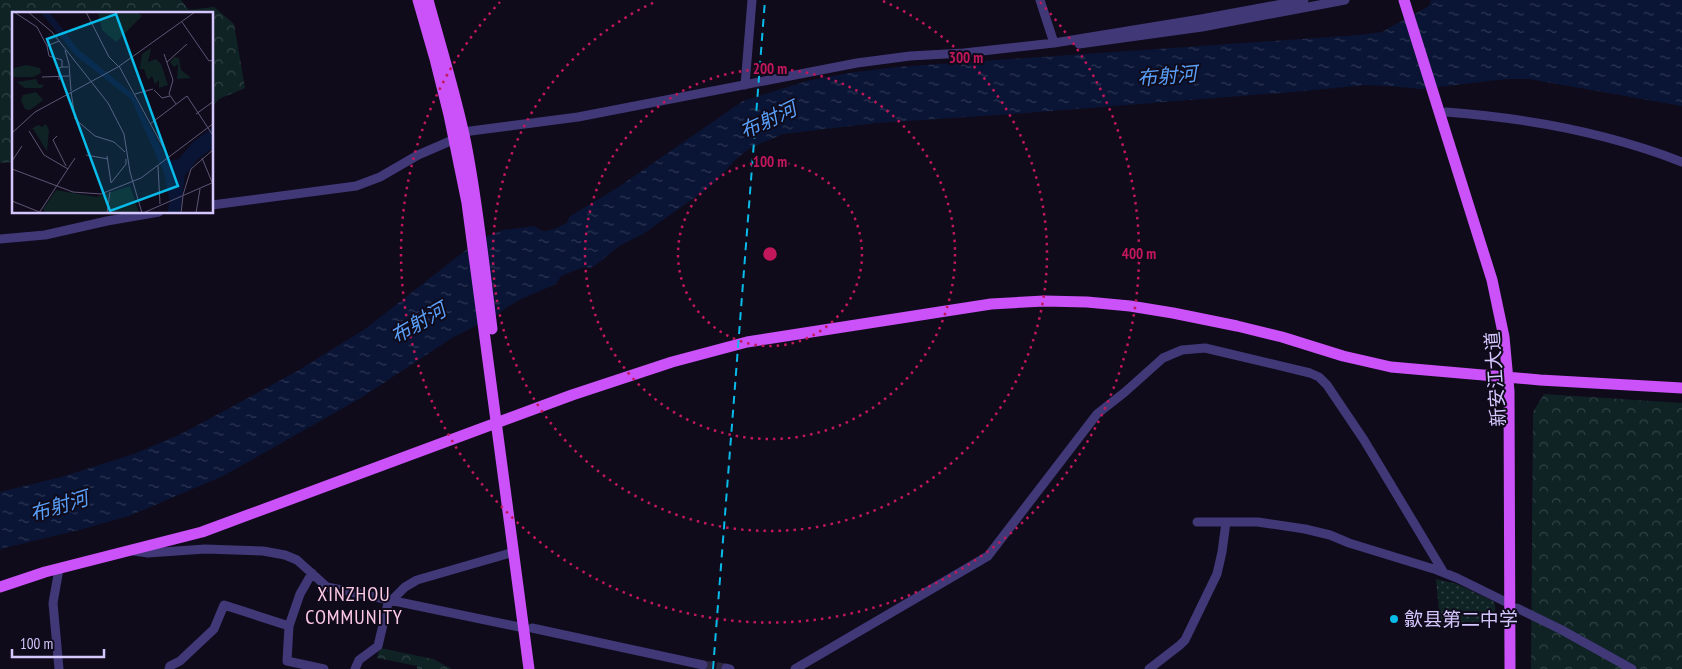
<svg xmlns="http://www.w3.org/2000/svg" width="1682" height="669" font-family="'PT Sans Narrow','Noto Sans SC',sans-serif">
<defs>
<pattern id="grass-dots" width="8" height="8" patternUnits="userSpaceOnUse" patternTransform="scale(1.25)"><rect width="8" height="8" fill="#0f2324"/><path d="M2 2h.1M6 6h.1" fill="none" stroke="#314145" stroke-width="1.8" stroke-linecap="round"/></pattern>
<pattern id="forest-crowns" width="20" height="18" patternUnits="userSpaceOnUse" patternTransform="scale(1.25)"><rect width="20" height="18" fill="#0f2324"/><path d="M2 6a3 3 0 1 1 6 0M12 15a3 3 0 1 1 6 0" fill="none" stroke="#314145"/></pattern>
<pattern id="water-ripples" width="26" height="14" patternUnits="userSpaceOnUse" patternTransform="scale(1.25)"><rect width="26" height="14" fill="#0a1535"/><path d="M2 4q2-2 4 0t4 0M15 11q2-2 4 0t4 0" fill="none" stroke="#2d3653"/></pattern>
</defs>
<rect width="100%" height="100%" fill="#0f0b1b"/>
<path fill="url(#grass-dots)" d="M1436,579L1457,584L1493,601C1496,606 1496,610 1493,615H1487L1486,624L1430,627L1429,623L1440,621Z"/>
<path fill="url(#forest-crowns)" d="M0,0H181L189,10L214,7L234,24L245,88L219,99L213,106L212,14H14V162L0,163Z
M1544,394L1682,403V669H1531L1533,412Z
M380,648L433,659L452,669H417V666L377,658Z"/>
<path fill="url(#water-ripples)" d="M1431,0H1682V106L1529,79H1506L1422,89L1390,86L1364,85L1305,91L1012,114L876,123L783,134L750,148L736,159L712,185L643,234L619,246L596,265L590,268L584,267L561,276L556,284L521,299L507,307L497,315L452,338L359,399L223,476L129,516L83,529L0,549V492L61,477L134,454L181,434L237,404L299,370L365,329L480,239L503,230L535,226C544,237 557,227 567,223L569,217L617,188L743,101L807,81L848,73L897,67L1359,35L1382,32L1429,6Z"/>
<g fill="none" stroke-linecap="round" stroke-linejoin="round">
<path stroke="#2c273d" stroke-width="9" stroke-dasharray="9 4.5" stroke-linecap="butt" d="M703,665L726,668"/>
<path stroke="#413878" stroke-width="9" d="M1040,0L1054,43
M1079,44L1202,27L1345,0
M745,85L752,0
M1446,112C1527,118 1606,132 1682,162
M463,132L578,117L857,63L910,56L964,53L1054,43L1201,19L1304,0
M212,205L356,186L380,177L418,155L455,139
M0,239L45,235L107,221L159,212
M1197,522H1258L1305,529L1330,535L1349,543L1437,570L1457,578L1510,604
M134,551L148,553L205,549L263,551L285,555L297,560L327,587L524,628
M59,569L53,603L59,669
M392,600L405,587L417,580L514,552
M1517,608L1560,629L1632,669
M289,626L287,661L324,669
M532,628L703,665
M726,668L730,669
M169,669L170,666L180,661L214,629L224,605L289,626L300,594L312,573
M355,669L359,660L378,646L389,599
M795,669L988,556L1097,414L1125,392L1163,358L1182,350L1205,348L1310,373L1319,377L1327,385L1364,440L1444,573
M1149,669L1180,645L1185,640L1217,574L1222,552L1226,522"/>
<path stroke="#cb52f9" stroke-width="11" d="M418,0L435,59L449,115L467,203L529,669
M428,0C441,48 456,95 466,144C478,205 484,267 492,329
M1404,0L1492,280L1504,337L1509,391L1510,669
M0,587L45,572L202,532L572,395L672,362L747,342L991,304L1044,301L1087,302L1130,306L1173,313L1237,326L1282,337L1343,356L1391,367L1540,380L1682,388"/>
<path stroke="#08bbe8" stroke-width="2" stroke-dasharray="8 6" stroke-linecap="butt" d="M713,669L765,0"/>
</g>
<g fill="none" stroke="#c2185b" stroke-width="2.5" stroke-dasharray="2.5 5">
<circle cx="770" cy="254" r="92"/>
<circle cx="770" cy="254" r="185"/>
<path d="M883 1A277 277 0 1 1 657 1"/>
<path d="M1040 2A369 369 0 1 1 500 2"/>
</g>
<circle fill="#08bbe8" stroke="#0f0b1b" stroke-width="2" cx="1394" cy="619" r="5"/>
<g text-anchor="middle" stroke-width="4" stroke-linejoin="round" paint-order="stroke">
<g font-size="19" fill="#d3c7fd" stroke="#0f0b1b">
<text transform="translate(1495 379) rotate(-94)" y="7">新安江大道</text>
</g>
<g font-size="19" fill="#d3c7fd" stroke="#0f0b1b" text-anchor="start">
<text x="1404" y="626">歙县第二中学</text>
</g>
<g font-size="20" font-style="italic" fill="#599ff9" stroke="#0f0b1b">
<text transform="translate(1167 76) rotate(-5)" y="7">布射河</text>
<text transform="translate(768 120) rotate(-25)" y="7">布射河</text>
<text transform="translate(418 323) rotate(-30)" y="7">布射河</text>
<text transform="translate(59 506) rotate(-17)" y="7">布射河</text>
</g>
<g font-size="20" letter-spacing="1" fill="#fdc9e5" stroke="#0f0b1b">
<text x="354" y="601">XINZHOU<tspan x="354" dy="23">COMMUNITY</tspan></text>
</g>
</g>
<g transform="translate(12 12)">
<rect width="201" height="201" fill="#0f0b1b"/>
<path d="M86,0H125L130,4L104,30L90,18ZM139,36L136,50L144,47L149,52L156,73L147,76V68L143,72L140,64L136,68L132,57H128L130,42ZM162,45L167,46L169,58L179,66L165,67L166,52L162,55L158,50ZM14,53L28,56L29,61L21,65H0L2,56ZM24,67L26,72L32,73L29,76H13L5,70ZM24,80L31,88L18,98L13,97L9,88L11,83ZM26,113L30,115L34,112L37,118L35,139L21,117L16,119ZM118,174L127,201H34L31,197L44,178L84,185Z" fill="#0f2324"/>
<path d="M45 193a7 7 0 1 1 14 0a7 7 0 1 1-14 0Z" fill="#0f2324"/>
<path d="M29,0H37L66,37L121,82L156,149L167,147L180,131L201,115V136L186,147L173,163L168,201H155L158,190L152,161L119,87L63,43Z" fill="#0a1535"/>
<path fill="none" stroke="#5d5675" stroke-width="1" d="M2,0L25,15L35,34L47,29M16,0L40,20L96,91L112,122L118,160L130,201M74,0L97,45L106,54M170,10L197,49L202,48M35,34L37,44L50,48V55H56M53,38L57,52L59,79M152,42L161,68L157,82L164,92M155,50L175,32M107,54L157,146M30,65L57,64M47,68V56L50,55M142,78L150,86L158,84M59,80L62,99M123,82L141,77M62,101L63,107L83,124L102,130L113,140M184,102L202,89M138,112L175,84L202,125M17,119L32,143L56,157M0,121L23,100L106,55L183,0M45,124L41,128L54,154M74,143L96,147M95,144L99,171M190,146L200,170M0,149L10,134M146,154L148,192M0,157L61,180L89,182L129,166L202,111M99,171L114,152V147M171,183L179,157L202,137M0,189L30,201M27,201L63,146M95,201L98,180M131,201L202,170M169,201L171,184M184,201L188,177"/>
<path fill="#08bbe8" fill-opacity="0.15" stroke="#08bbe8" stroke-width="2.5" d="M104,2L166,174L98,199L35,27Z"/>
<rect width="201" height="201" fill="none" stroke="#d3c7fd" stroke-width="2.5"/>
</g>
<circle cx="770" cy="254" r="8" fill="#c2185b" stroke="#0f0b1b" stroke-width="2.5"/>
<g font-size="15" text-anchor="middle" font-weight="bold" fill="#c2185b" stroke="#0f0b1b" stroke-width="4" stroke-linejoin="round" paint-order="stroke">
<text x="966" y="63">300 m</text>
<text x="770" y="74">200 m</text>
<text x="770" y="167">100 m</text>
<text x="1139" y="259">400 m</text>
</g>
<path d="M12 649v8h92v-8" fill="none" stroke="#d3c7fd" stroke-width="2.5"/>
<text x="20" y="649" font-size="15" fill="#d3c7fd" stroke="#0f0b1b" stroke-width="4" paint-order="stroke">100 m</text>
</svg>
